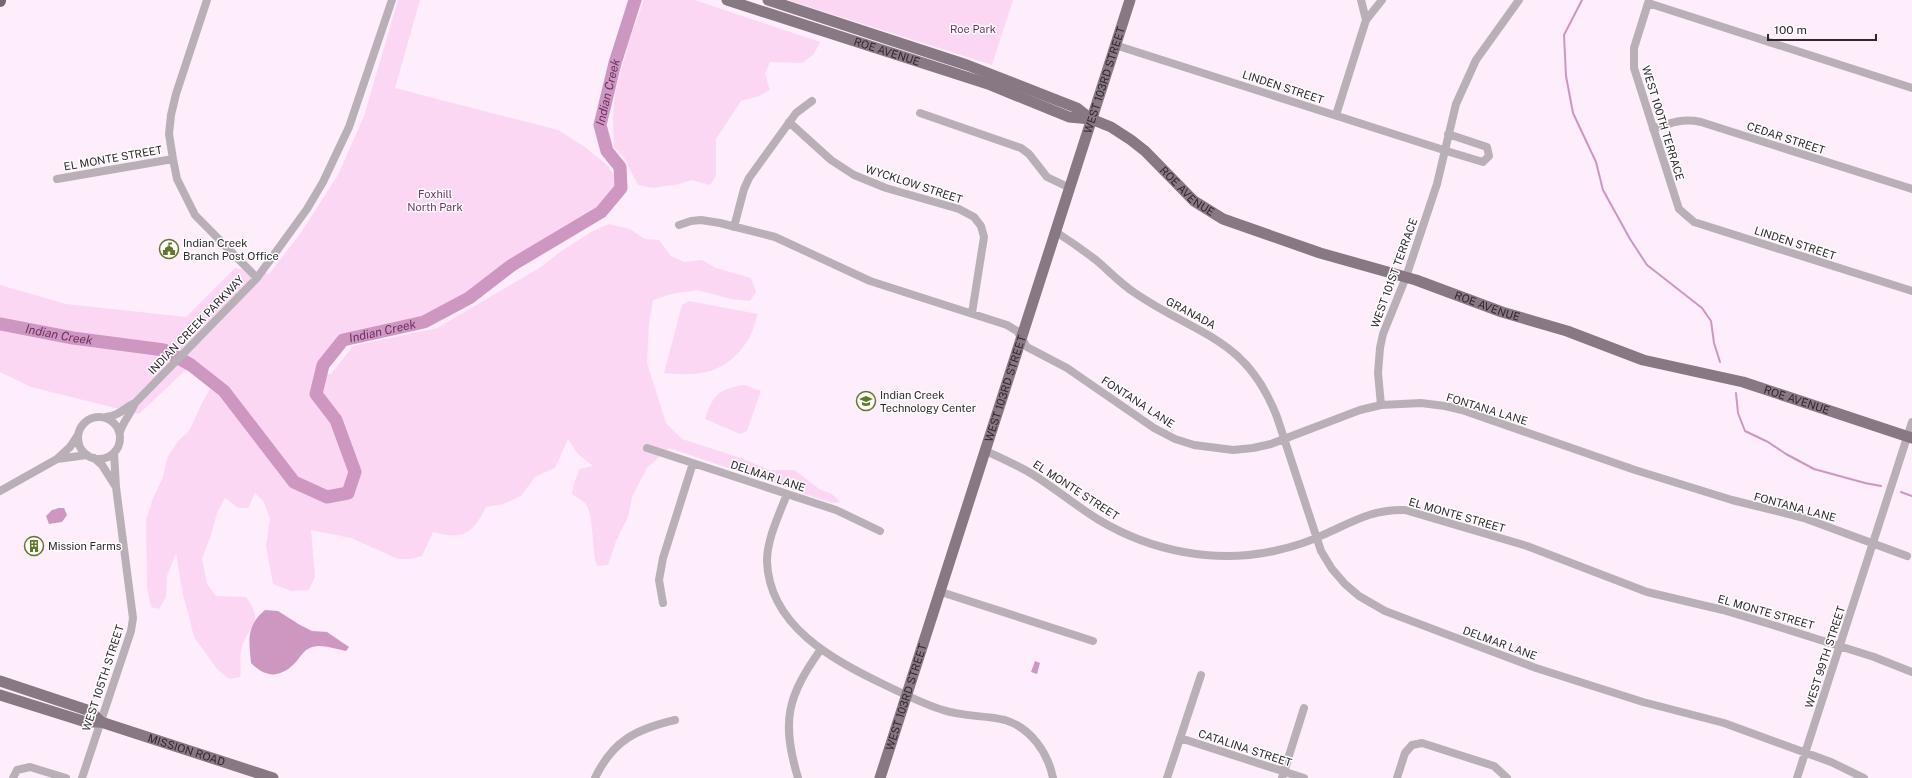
<svg xmlns="http://www.w3.org/2000/svg" width="1912" height="778" font-family="'Public Sans',sans-serif">
<rect width="100%" height="100%" fill="#feedfa"/>
<path fill="#fcd7f4" d="M398,0H420L395,88L558,130L585,147L608,166L621,188L601,212L512,265L469,298L424,322L343,340L323,365L321,374H331L353,346L437,328L541,267L560,252L591,232L609,224L630,229L645,239L659,240L671,256L684,262L702,260L716,268L751,278L756,292L750,301L731,299L698,290L671,294L653,300L649,324L647,363L666,423L682,439L741,458L769,470H795L819,489L832,494L840,502L832,503L669,448L647,468L632,497L628,517L616,541L608,565L597,566C591,549 595,516 585,503C581,500 576,497 572,494L574,483L580,469L593,466L578,454L568,439L555,468L535,477L521,496L503,504L486,507C472,535 463,540 433,532L422,556L410,559H398L351,538L311,530L315,577L309,590L291,591L273,584L266,546L270,519L264,502L255,493L248,508H238L225,498L217,513L211,535L202,559L207,584L216,596L246,597C267,624 246,626 241,651C239,660 242,668 240,677L229,679L217,669L194,637L182,590L176,553L167,576L166,597L159,609L151,607L147,588L146,520L152,501L163,477L167,458L178,441L189,431L204,399L214,383L191,365L139,414L31,387L0,372V285L66,304L186,317L235,268L269,274L300,234L338,175L364,116Z
M644,0H695L820,42L814,54L802,63L770,62L765,74L770,90L759,96L741,101L716,139V176L710,185L691,180L679,184L653,188L638,185L623,156L614,147L613,122L615,94L628,44Z
M788,0H1013L992,65Z
M689,301L758,314C755,322 753,332 748,340C727,373 700,377 664,373L682,305Z
M744,385L761,391L747,431L740,434L705,419C713,395 718,389 744,385Z"/>
<path fill="#ce97c2" d="M59,508H64L67,515L62,522L49,524L46,516L52,510Z
M265,610L278,611L300,625L312,631L327,632L349,647L346,651C335,649 323,644 312,647C302,651 301,657 294,664C278,679 265,677 251,663C249,640 246,626 265,610Z
M1035,661L1040,663L1037,674L1031,672Z"/>
<g fill="none" stroke-linecap="round" stroke-linejoin="round">
<path stroke="#ce97c2" stroke-width="2" d="M1582,0L1564,35L1566,76L1573,113L1596,162L1603,190L1630,239L1647,265L1702,308L1711,321L1714,343L1720,362
M1736,393L1738,413L1745,431L1768,442L1786,454L1814,469L1865,483L1881,486
M1901,492L1912,496"/>
<path stroke="#ce97c2" stroke-width="13" id="s1" d="M0,324L73,338L164,350L191,365L224,391L294,482L327,497L348,493L355,472L336,420L316,394L323,365L343,340L424,322L469,298L512,265L601,212L621,188L620,167L607,151L600,125L615,63L635,0"/>
<path stroke="#b9b0b7" stroke-width="8" d="M207,0L176,94L171,115L169,134L173,159L177,179L195,215L257,278
M1361,0L1366,20
M1649,0L1634,48V68L1679,209L1694,222L1912,291
M1648,3L1912,88
M1115,45L1453,153L1483,162L1489,156L1487,147L1448,134
M920,113L1021,148L1029,154L1047,177L1070,188
M1336,115L1366,20L1382,0
M789,122L831,160L854,175L886,188L959,209L974,217L981,226L984,237L972,313
M1653,129C1670,123 1682,118 1701,122L1912,189
M57,179L173,159
M679,225L691,221L701,220L720,223L775,237L870,281L1007,325L1017,331L1027,347L1067,368L1154,428L1175,439L1194,445L1233,450L1253,448L1271,444L1360,410L1381,405L1421,403L1445,406L1462,410L1635,470L1732,500L1804,518L1907,556
M734,227L744,189L749,178L796,113L812,101
M1056,232C1070,241 1083,250 1096,260C1109,271 1121,284 1135,293C1198,336 1246,337 1277,417L1321,551L1332,569L1345,584L1359,596L1385,611L1536,668L1643,702L1724,723L1831,762L1864,778
M1381,405L1378,373L1380,348L1383,334L1406,277L1437,184L1456,104L1476,60L1519,0
M78 438a21 21 0 1 1 42 0a21 21 0 1 1-42 0Z
M106,417C122,415 121,409 135,403L257,278L307,209L323,182L349,127L392,0
M120,432C123,421 131,414 135,403
M647,448L836,510L880,531
M986,451C1001,458 1017,465 1032,474C1055,488 1076,506 1099,520C1151,551 1214,564 1274,551C1292,547 1309,542 1325,534C1354,521 1373,509 1405,510L1527,546L1647,592L1723,610L1776,626L1874,657L1912,672
M94,458L102,465L116,487
M57,459L70,447L78,435
M0,491L57,459L87,455
M787,494C779,515 767,539 767,561C769,626 833,660 885,685C904,694 923,704 943,710C963,717 985,715 1005,720C1031,728 1048,753 1053,778
M941,592L1093,641
M663,603L659,580L663,558L693,463
M1180,738L1304,778
M13,778L17,770L30,767L66,778
M82,778L131,631L133,618L116,487L114,453
M595,778C613,740 637,729 675,720
M798,778C781,721 787,697 821,649
M1167,778L1201,675
M1282,778L1304,708
M1397,778L1405,753L1412,745L1422,743L1494,766L1507,778
M1797,778L1912,422"/>
<g stroke="#877884" stroke-width="11">
<path id="s2" d="M727,0L988,84L1069,117L1091,119"/>
<path id="s3" d="M768,0L967,65L1077,108L1091,119L1111,127L1131,140L1145,151L1194,201L1223,219L1320,253L1416,280L1502,312L1567,331L1643,360L1743,382L1912,438"/>
<path d="M0,681L90,711L101,722"/>
<path id="s4" d="M0,695L86,722H101L273,778"/>
<path id="s5" d="M880,778L1130,0"/>
</g>
<path stroke="#766471" stroke-width="12" d="M0,1V0"/>
</g>
<defs>
<symbol id="civic-ring" viewBox="-11 -11 22 22"><circle r="9.5" fill="#fff" stroke="#607829" stroke-width="1.5"/><path d="M-.6-6.5H3V-4.5H.6V-3L4-1V1h2V6H-6V1h2V-1L-.6-3ZM-1.2 2.5V6h2.4V2.5Z" fill="#607829"/></symbol>
<symbol id="school-ring" viewBox="-11 -11 22 22"><circle r="9.5" fill="#fff" stroke="#607829" stroke-width="1.5"/><path d="M0-5L7-2L0 1L-7-2ZM-4 1L0 2.5L4 1V4Q0 6-4 4Z" fill="#607829"/></symbol>
<symbol id="building-ring" viewBox="-11 -11 22 22"><circle r="9.5" fill="#fff" stroke="#607829" stroke-width="1.5"/><path d="M-4-6H4V6H1V3H-1V6H-4ZM-2.5-4.3h1.7v1.8h-1.7ZM.8-4.3h1.7v1.8H.8ZM-2.5-1h1.7V.8h-1.7ZM.8-1h1.7V.8H.8Z" fill="#607829"/></symbol>
</defs>
<g fill-rule="evenodd">
<use href="#civic-ring" x="158" y="238" width="22" height="22"/>
<use href="#school-ring" x="855" y="390" width="22" height="22"/>
<use href="#building-ring" x="23" y="535" width="22" height="22"/>
</g>
<g text-anchor="middle" stroke-width="3" stroke-linejoin="round" paint-order="stroke">
<g font-size="11" fill="#743269" stroke="#fff">
<text x="973" y="33">Roe Park</text>
<text x="435" y="198">Foxhill<tspan x="435" dy="13">North Park</tspan></text>
</g>
<g font-size="11" fill="#2f272d" stroke="#fff">
<text dy="4" stroke="none"><textPath href="#s2" startOffset="168">ROE AVENUE</textPath></text>
<text dy="4" stroke="none"><textPath href="#s5" startOffset="733">WEST 103RD STREET</textPath></text>
<text transform="translate(1283 87) rotate(18)" y="4">LINDEN STREET</text>
<text transform="translate(1663 123) rotate(73)" y="4">WEST 100TH TERRACE</text>
<text transform="translate(1786 138) rotate(18)" y="4">CEDAR STREET</text>
<text transform="translate(113 158) rotate(-10)" y="4">EL MONTE STREET</text>
<text transform="translate(914 184) rotate(18)" y="4">WYCKLOW STREET</text>
<text dy="4" stroke="none"><textPath href="#s3" startOffset="467">ROE AVENUE</textPath></text>
<text transform="translate(1795 243) rotate(18)" y="4">LINDEN STREET</text>
<text transform="translate(1394 273) rotate(-70)" y="4">WEST 101ST TERRACE</text>
<text dy="4" stroke="none"><textPath href="#s3" startOffset="791">ROE AVENUE</textPath></text>
<text transform="translate(1191 313) rotate(28)" y="4">GRANADA</text>
<text transform="translate(196 325) rotate(-46)" y="4">INDIAN CREEK PARKWAY</text>
<text dy="4" stroke="none"><textPath href="#s5" startOffset="409">WEST 103RD STREET</textPath></text>
<text dy="4" stroke="none"><textPath href="#s3" startOffset="1115">ROE AVENUE</textPath></text>
<text transform="translate(1138 402) rotate(33)" y="4">FONTANA LANE</text>
<text transform="translate(1487 409) rotate(17)" y="4">FONTANA LANE</text>
<text transform="translate(768 476) rotate(18)" y="4">DELMAR LANE</text>
<text transform="translate(1076 490) rotate(33)" y="4">EL MONTE STREET</text>
<text transform="translate(1795 507) rotate(15)" y="4">FONTANA LANE</text>
<text transform="translate(1457 515) rotate(16)" y="4">EL MONTE STREET</text>
<text transform="translate(1766 612) rotate(16)" y="4">EL MONTE STREET</text>
<text transform="translate(1500 643) rotate(20)" y="4">DELMAR LANE</text>
<text transform="translate(1825 657) rotate(-72)" y="4">WEST 99TH STREET</text>
<text transform="translate(103 678) rotate(-72)" y="4">WEST 105TH STREET</text>
<text dy="4" stroke="none"><textPath href="#s5" startOffset="85">WEST 103RD STREET</textPath></text>
<text transform="translate(1245 748) rotate(18)" y="4">CATALINA STREET</text>
<text dy="4" stroke="none"><textPath href="#s4" startOffset="195">MISSION ROAD</textPath></text>
</g>
<g font-size="11" fill="#2f272d" stroke="#fff" text-anchor="start">
<text x="183" y="247">Indian Creek<tspan x="183" dy="13">Branch Post Office</tspan></text>
<text x="880" y="399">Indian Creek<tspan x="880" dy="13">Technology Center</tspan></text>
<text x="48" y="550">Mission Farms</text>
</g>
<g font-size="12" font-style="italic" fill="#6f2d64" stroke="#fff">
<text dy="4" stroke="none"><textPath href="#s1" startOffset="1009">Indian Creek</textPath></text>
<text dy="4" stroke="none"><textPath href="#s1" startOffset="624">Indian Creek</textPath></text>
<text dy="4" stroke="none"><textPath href="#s1" startOffset="60">Indian Creek</textPath></text>
</g>
</g>
<path d="M1768 34v6h108v-6" fill="none" stroke="#2f272d" stroke-width="2"/>
<text x="1774" y="34" font-size="12" fill="#2f272d" stroke="#ffffff" stroke-width="3" paint-order="stroke">100 m</text>
</svg>
